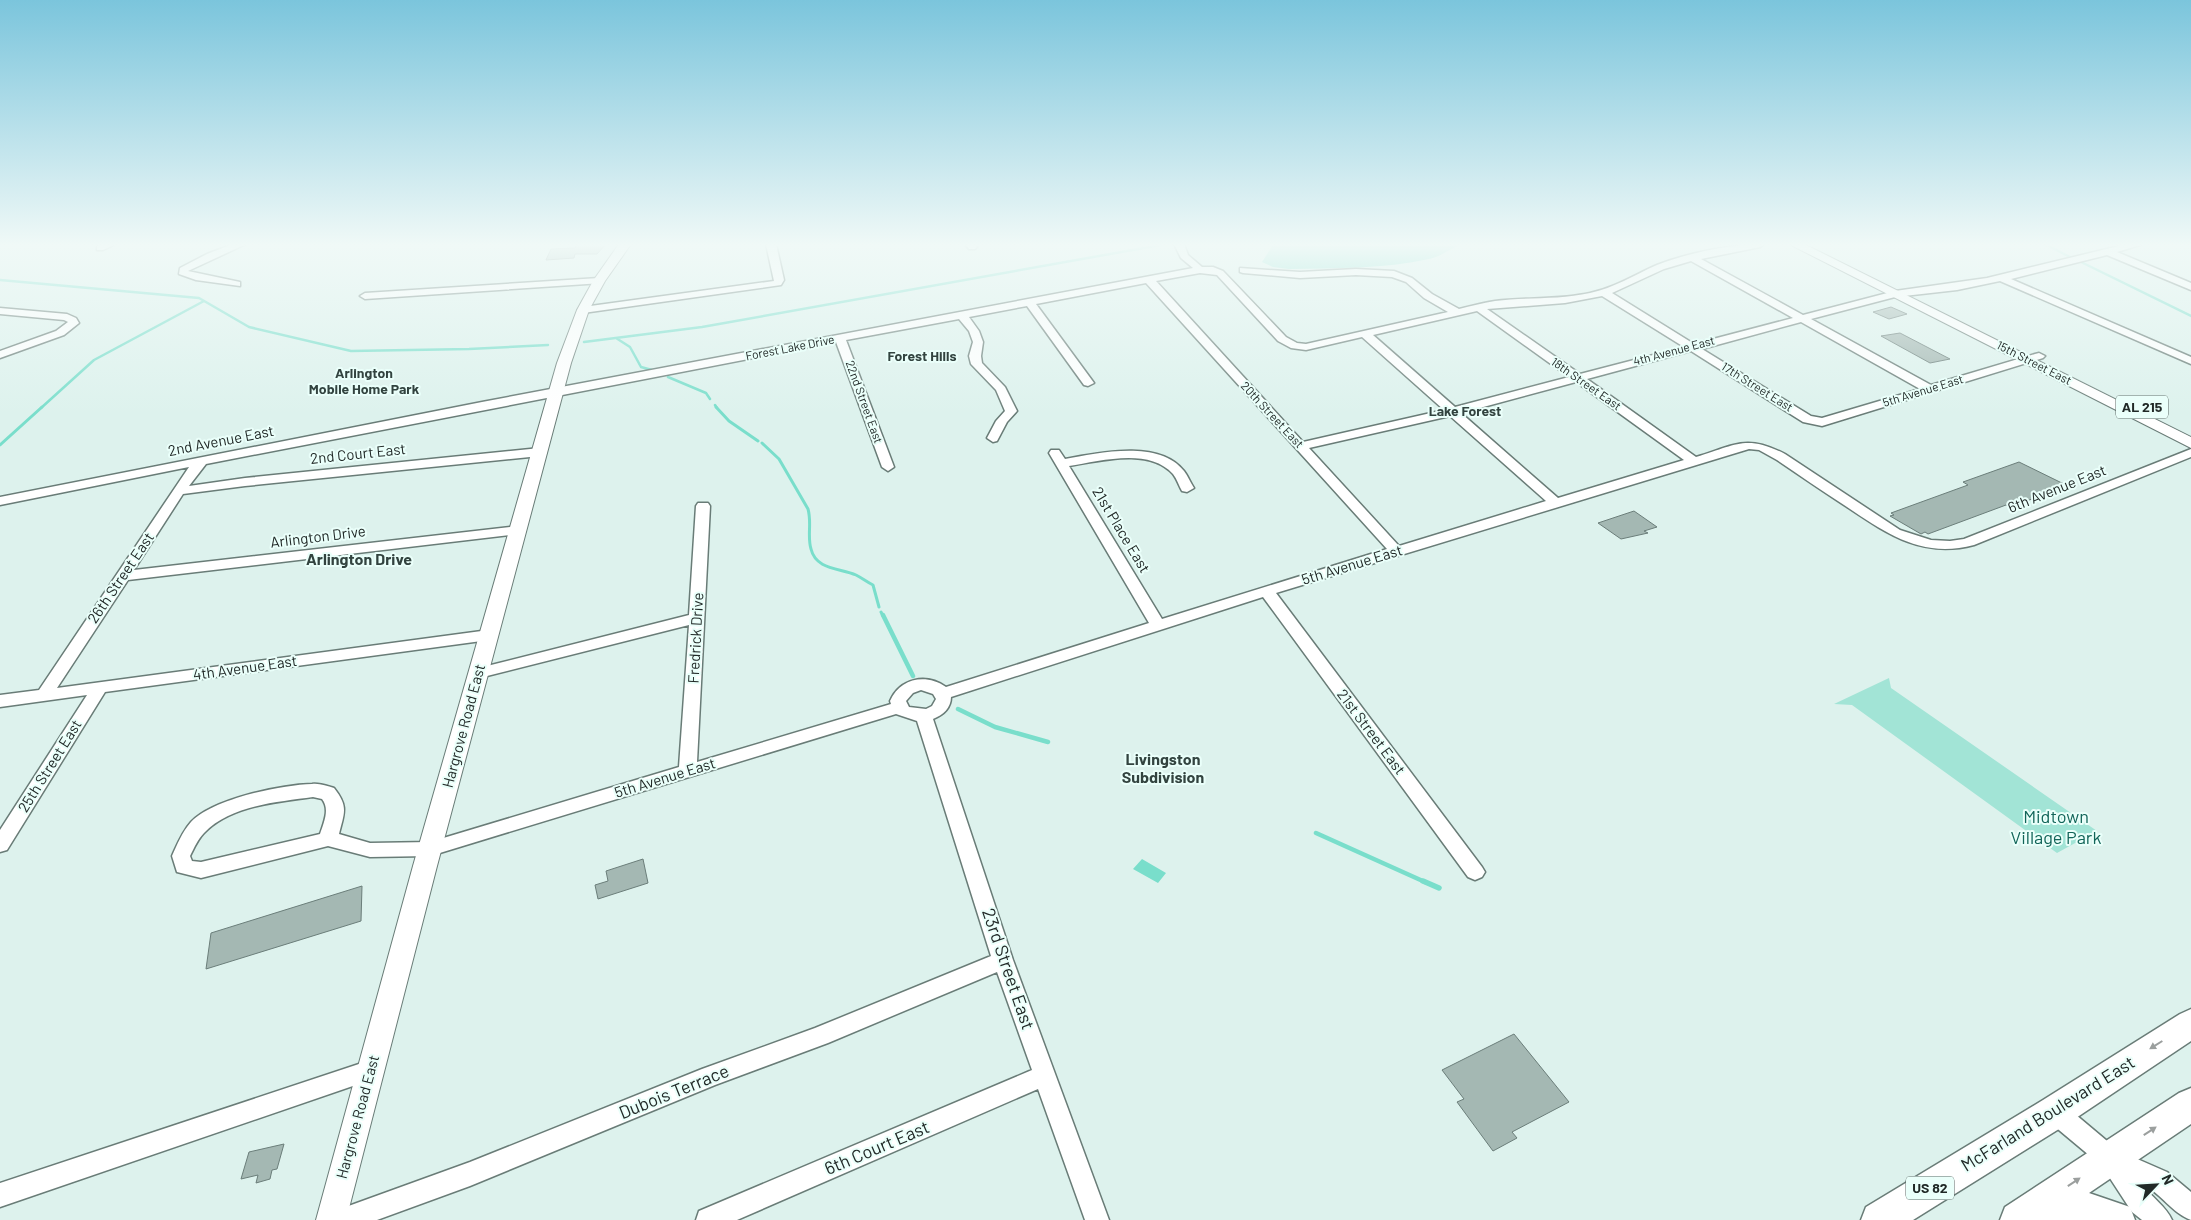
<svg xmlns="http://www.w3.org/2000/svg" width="2191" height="1220" font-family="Barlow,sans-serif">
<rect width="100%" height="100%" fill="#ddf2ed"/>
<path fill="#a2e4d6" d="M1889,678L1891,688L2097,831L2057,853L1852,705L1834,704Z"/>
<path fill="#79decb" d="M1272,244H1463C1450,248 1443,256 1429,259C1384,269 1335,268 1289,269L1273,267L1262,262L1271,248Z
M1142,859L1166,873L1158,883L1133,869Z"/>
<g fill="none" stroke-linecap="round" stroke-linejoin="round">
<path stroke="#79decb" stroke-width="2.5" d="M2045,244L2070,257
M2081,262L2191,316
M0,280L199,298L249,327L351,351L469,349L548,345
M616,338L630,347L641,367L652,370
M584,342L702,327L1166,244
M668,377L706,393L710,399
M715,405L717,408
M41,408L94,360L204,301"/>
<path stroke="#79decb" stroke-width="3" d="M716,407L729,421L758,441
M762,443L779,459L808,509C812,523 807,536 811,549C816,570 840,568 856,575C862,578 867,582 873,585L879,607
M0,445L42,407
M881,612L883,616"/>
<path stroke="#79decb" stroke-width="4.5" d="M883,615L913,676
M958,709L995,727L1048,742
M1316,833L1425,882"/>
<path stroke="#79decb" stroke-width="5.5" d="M1423,881L1439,888"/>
</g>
<path fill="#a4b8b3" stroke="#6b7e7a" d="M577,244H606L597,254H575L574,258L546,260L551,249L575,248Z
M1891,307L1907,314L1889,319L1873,312Z
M1900,333L1950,359L1930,363L1881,336Z
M2019,462L2068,486L2010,507L2006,505L1928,534L1925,532L1921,534L1890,516L1894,515L1891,513L1968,485L1963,482Z
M1634,511L1657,527L1644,531L1648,533L1621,539L1598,523Z
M643,859L648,883L598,899L595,885L608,881L606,871Z
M362,886L361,921L206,969L211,933Z
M1514,1034L1569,1102L1512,1132L1517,1138L1493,1151L1457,1102L1464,1099L1442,1070Z
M284,1144L277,1169L272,1170L270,1179L256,1183L258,1175L241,1179L249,1152Z"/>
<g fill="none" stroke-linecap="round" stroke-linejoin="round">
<defs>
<path id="minor" d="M102,244H116L103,250H97V246Z
M233,244H246L188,271L240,282V286L196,280L179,274L180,268L207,254Z
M766,244H776L784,280L781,285L583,313L578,310L583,307L774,281Z
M965,244H975L977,247L975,249H969Z
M1174,244H1184L1188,255L1202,267H1213L1223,271L1286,337L1297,343L1306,344L1448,312L1424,298L1406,282L1392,277L1356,275L1300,278L1243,273L1240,272V268L1300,272L1356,269L1394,271L1412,278L1432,294L1459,309C1471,306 1482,303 1495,301C1527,297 1559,300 1590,293C1614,288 1634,275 1657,265C1687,253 1732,244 1765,244L1760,247L1701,259L1803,315L1895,291L1987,278L2127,244H2143L2117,252L2191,283V290L2107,255L2011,279L2191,357V364L2000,281L1957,290L1895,297L1811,319L1931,385L2035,354L2039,353L2045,356L2043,358L1822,426L1803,422L1691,351L1587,379L1696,457C1736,445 1746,434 1785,454L1900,530L1931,540L1950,541L1964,539L2191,449V457L1974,545C1921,559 1886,533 1844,505C1821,490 1799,475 1777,460L1759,450L1749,449L1276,593L1482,867L1485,872L1482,877L1475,880L1468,877L1263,597L951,697C951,708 943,715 933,719L1013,960L1109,1220H1085L1038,1089L737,1220H696L699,1211L1032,1070L997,972L828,1043L715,1085L470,1186L377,1220H331L334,1211L343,1208L470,1162L702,1069L815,1028L991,956L917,721L896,714L430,856L370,857L328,846L201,878L177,872L172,856C177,845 182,832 191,822C213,799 280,785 312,784C319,783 327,786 334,788C349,807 344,813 339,834L370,843L430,842L679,767L689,625L479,678L473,677L471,673L473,669L479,668L689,615L696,506L698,503H708L710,506L697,762L891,704L890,701C900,678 926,673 946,687L1149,623L1049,453L1051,450H1059L1065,459C1098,453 1159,439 1184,471C1188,476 1190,482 1194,488L1187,492L1182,491C1179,486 1177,479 1173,474C1149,447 1100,461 1069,466L1162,619L1387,549L1146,283L1036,304L1094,383L1088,386L1084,385L1027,306L969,317L979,331L983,342L981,356L982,363L1005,387L1017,411L1007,422L997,441L993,442L987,438L996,421L1005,411L996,390L971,364L969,356L973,342L969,331L959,319L846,340L894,467L888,471L882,467L836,342L206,464L189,486L245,478L540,448L546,452L540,456L245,486L183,494L134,570L518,526L525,530L518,534L128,580L57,688L489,630L494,631L497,635L494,639L489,640L105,692L7,850L0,852V830L87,695L0,707V695L39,690L189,467L0,505V497L482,402L1193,268L1181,258ZM1691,261L1793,318L1694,344L1612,293L1664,269ZM1200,273L1217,275L1278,341L1291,348L1306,350L1362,337L1444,410L1303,442L1156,281ZM1602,296L1684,347L1580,374L1487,309L1565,303ZM1477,311L1569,377L1455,407L1373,335ZM1801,322L1920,389L1822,418L1811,416L1702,349ZM1576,382L1684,460L1558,498L1461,413ZM1450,416L1546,501L1399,546L1309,448ZM921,690L933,694L936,699L932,706L926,709L909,707L906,701L913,693ZM313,797L322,799C330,809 324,822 320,834L201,862L192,861L190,856C194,848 198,839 204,833C230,805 278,802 313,797Z
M599,278L602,279V283L365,299L360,296L365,293Z
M0,308L67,314L76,318L79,323L64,335L0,358V351L56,331L68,322L64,320L0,314Z
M371,1060L379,1063L382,1070L379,1077L0,1207V1183Z
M2055,1101L2063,1104L2119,1151L2167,1172L2191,1192V1220C2172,1213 2161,1193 2143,1185C2152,1198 2166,1206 2172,1220H2142L2132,1212L2102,1166L2047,1120L2044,1112L2047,1104Z"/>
<path id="major" d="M619,244H631L605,281L589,310L571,363L437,866L346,1220H316L413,866L557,363L577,310L593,281Z
M1789,244H1804L2191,437V448Z"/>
<path id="highway" d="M2191,1009V1041L2067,1124L1913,1220H1861L1866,1207L2043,1100L2180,1014Z
M2191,1088V1124L2089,1193L2130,1207L2135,1220H2000L2005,1207L2179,1093Z"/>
</defs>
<use href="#minor" stroke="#697c77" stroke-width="3"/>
<use href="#major" stroke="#697c77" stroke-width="2"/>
<use href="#highway" stroke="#697c77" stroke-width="3"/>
<use href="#minor" fill="#fff" fill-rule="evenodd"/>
<use href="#major" fill="#fff" fill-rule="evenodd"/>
<use href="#highway" fill="#fff" fill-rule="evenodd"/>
</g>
<defs><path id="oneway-solid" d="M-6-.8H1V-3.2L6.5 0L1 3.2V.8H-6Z" transform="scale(1.25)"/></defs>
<g fill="#9b9f9e">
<use href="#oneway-solid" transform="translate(2156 1045) rotate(148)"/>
<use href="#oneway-solid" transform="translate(2150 1131) rotate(-33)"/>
<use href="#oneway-solid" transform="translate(2074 1182) rotate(-34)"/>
</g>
<linearGradient id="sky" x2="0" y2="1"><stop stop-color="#7bc5dc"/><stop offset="0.59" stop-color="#f0f9f7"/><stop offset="1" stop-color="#f0f9f7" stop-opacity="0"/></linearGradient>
<rect width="2191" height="415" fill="url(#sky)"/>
<g text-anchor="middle" stroke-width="4" stroke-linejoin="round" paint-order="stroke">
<g font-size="12" fill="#212927" stroke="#eafffa">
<text transform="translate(790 348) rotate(-11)" y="4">Forest Lake Drive</text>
<text transform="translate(1674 351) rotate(-15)" y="4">4th Avenue East</text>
<text transform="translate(2034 363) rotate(27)" y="4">15th Street East</text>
<text transform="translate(1586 384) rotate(35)" y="4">18th Street East</text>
<text transform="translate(1757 387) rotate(32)" y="4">17th Street East</text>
<text transform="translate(1923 391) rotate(-17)" y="4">5th Avenue East</text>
<text transform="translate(864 402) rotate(70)" y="4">22nd Street East</text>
<text transform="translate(1272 415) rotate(47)" y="4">20th Street East</text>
</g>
<g font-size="14" font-weight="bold" fill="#32433f" stroke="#eafffa">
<text x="922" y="361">Forest Hills</text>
<text x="364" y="378">Arlington<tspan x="364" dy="16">Mobile Home Park</tspan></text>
<text x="1465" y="416">Lake Forest</text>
</g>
<g fill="#eafffa" stroke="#5d6966" stroke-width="1">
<rect x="2116" y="395.5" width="52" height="23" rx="4"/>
<rect x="1906" y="1176.5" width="48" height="23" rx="4"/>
</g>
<g font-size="14" font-weight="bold" fill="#212927">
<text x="2142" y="412">AL 215</text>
<text x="1930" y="1193">US 82</text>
</g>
<g font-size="15" fill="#212927" stroke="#eafffa">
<text transform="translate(221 441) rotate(-11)" y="5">2nd Avenue East</text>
<text transform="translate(358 454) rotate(-6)" y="5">2nd Court East</text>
<text transform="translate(2057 489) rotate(-22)" y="5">6th Avenue East</text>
<text transform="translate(1121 530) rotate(59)" y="5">21st Place East</text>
<text transform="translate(318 537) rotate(-7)" y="5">Arlington Drive</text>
<text transform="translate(1352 565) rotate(-17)" y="5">5th Avenue East</text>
<text transform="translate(121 578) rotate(-56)" y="5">26th Street East</text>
<text transform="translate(696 638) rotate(-87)" y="5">Fredrick Drive</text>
<text transform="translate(245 668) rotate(-8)" y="5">4th Avenue East</text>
<text transform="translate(464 726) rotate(-75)" y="5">Hargrove Road East</text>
<text transform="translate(1371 732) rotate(53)" y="5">21st Street East</text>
<text transform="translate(50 766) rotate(-58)" y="5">25th Street East</text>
<text transform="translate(665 778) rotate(-17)" y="5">5th Avenue East</text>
<text transform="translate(358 1117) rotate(-75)" y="5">Hargrove Road East</text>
</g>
<g font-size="16" font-weight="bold" fill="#32433f" stroke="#eafffa">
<text x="359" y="565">Arlington Drive</text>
<text x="1163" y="765">Livingston<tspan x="1163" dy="18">Subdivision</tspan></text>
</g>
<g font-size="18" fill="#126559" stroke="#eafffa">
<text x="2056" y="823">Midtown<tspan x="2056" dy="21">Village Park</tspan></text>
</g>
<g font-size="18" fill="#212927" stroke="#eafffa">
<text transform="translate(1008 969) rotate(71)" y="6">23rd Street East</text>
<text transform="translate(674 1092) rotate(-22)" y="6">Dubois Terrace</text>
<text transform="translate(2048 1114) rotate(-32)" y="6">McFarland Boulevard East</text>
<text transform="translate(877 1148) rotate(-23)" y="6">6th Court East</text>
</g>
</g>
<g transform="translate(2156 1185) rotate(65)" stroke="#eafffa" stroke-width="4" paint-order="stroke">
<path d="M0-4L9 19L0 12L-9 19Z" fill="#212927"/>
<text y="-8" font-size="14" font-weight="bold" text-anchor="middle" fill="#212927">N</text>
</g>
</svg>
